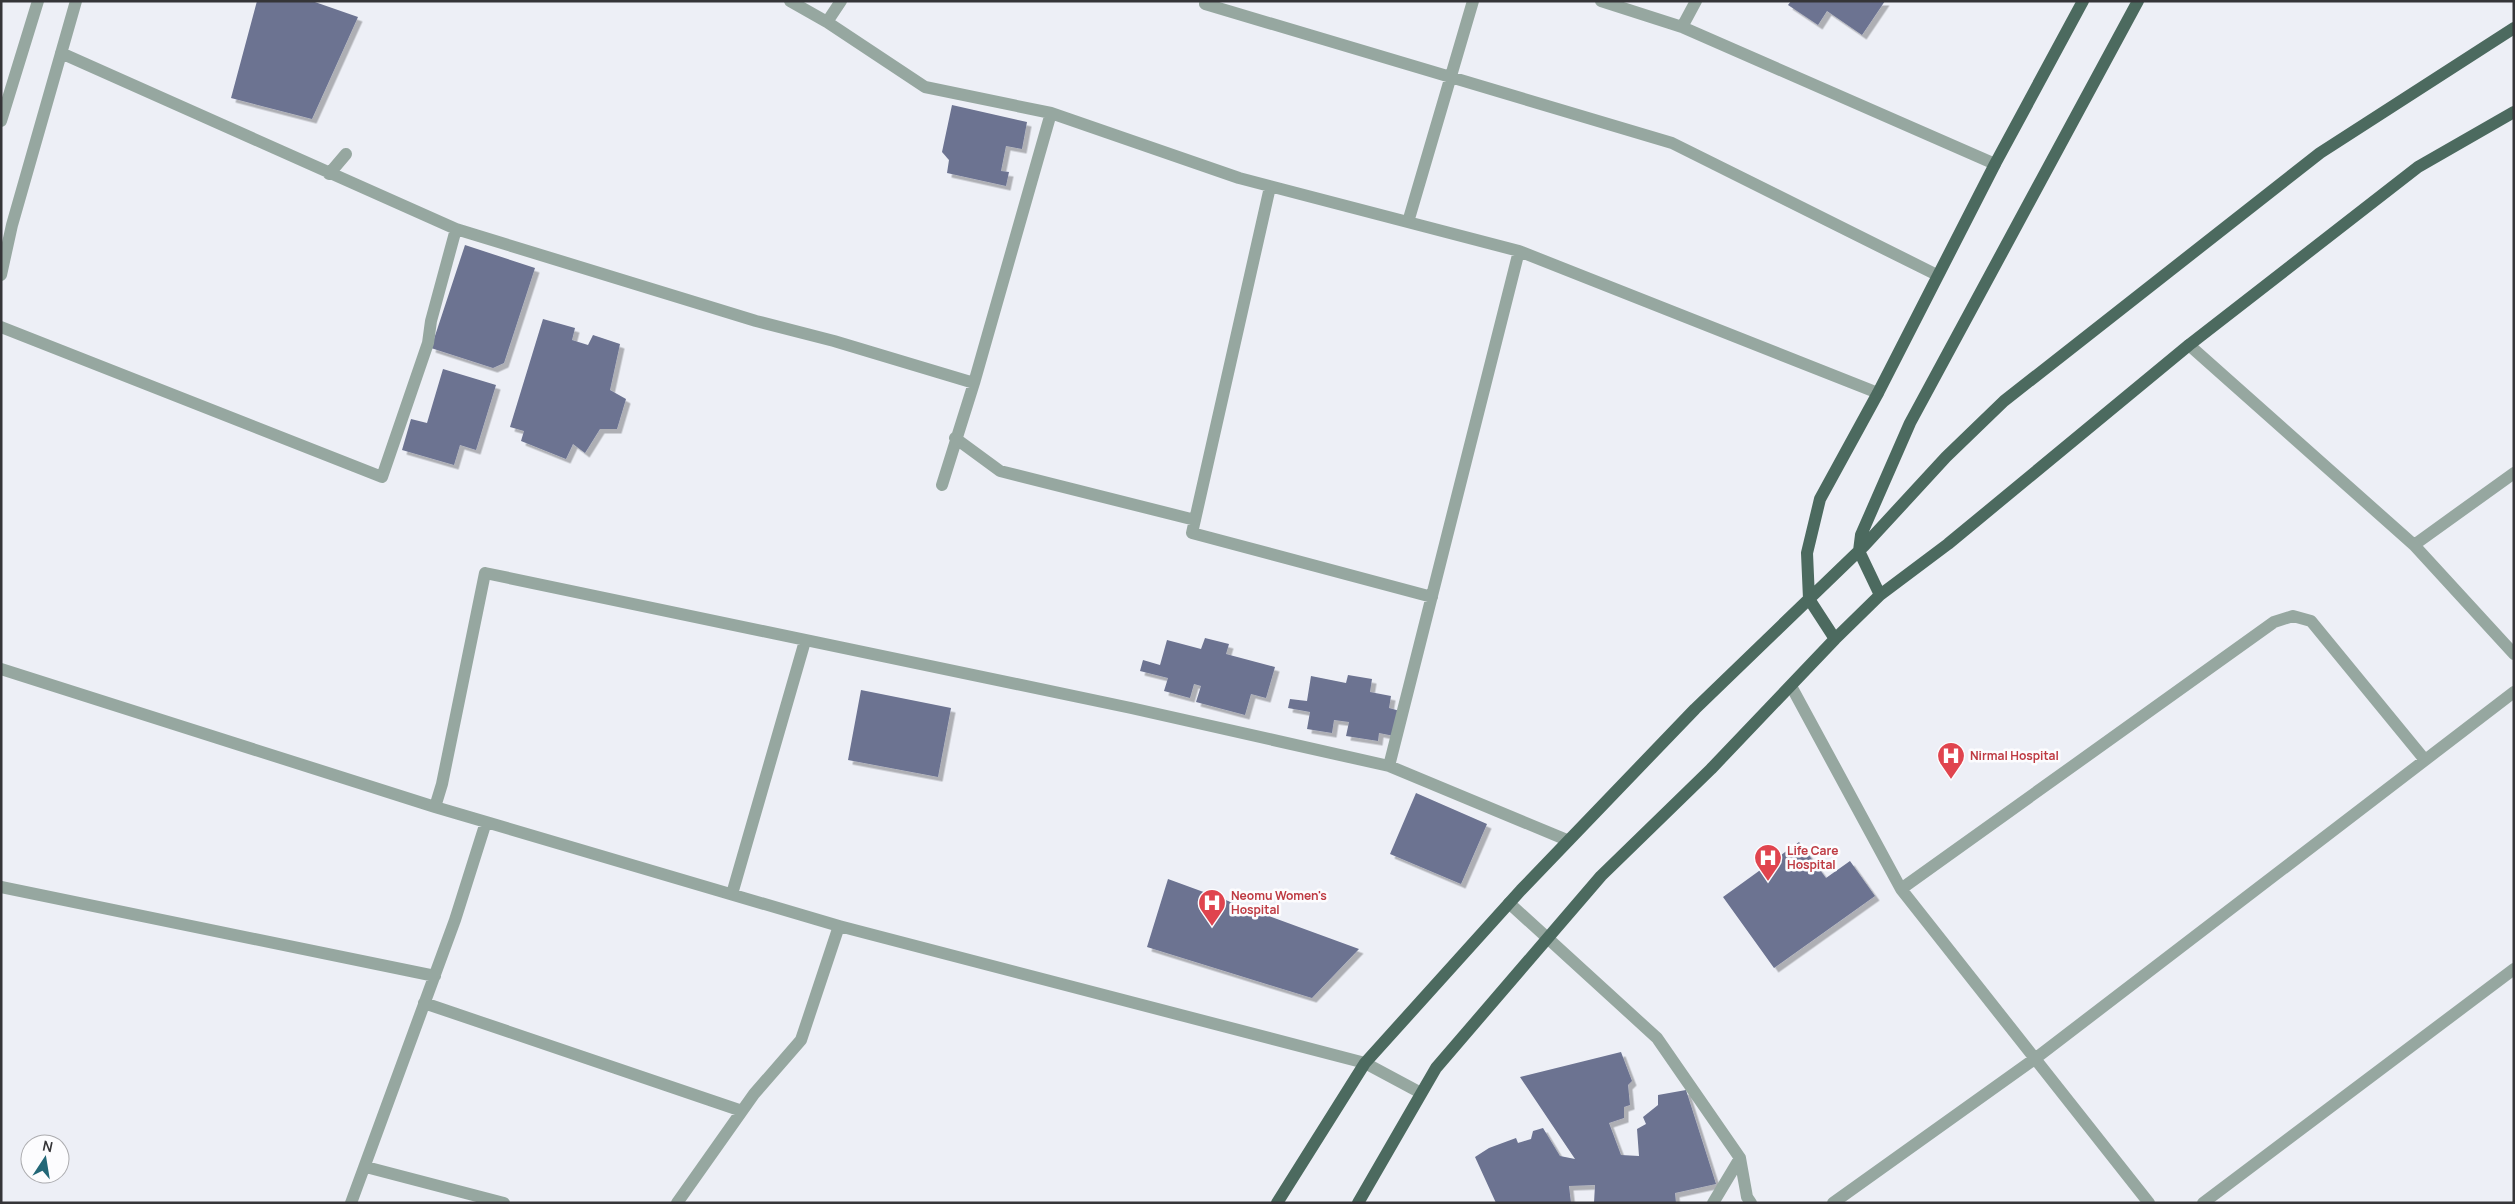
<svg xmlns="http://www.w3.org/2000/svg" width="2515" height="1204" font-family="Manrope,sans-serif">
<defs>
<filter id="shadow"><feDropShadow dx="4.5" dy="4.5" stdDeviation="0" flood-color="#0004"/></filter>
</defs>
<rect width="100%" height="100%" fill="#edeff6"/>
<path fill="#6c7391" filter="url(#shadow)" d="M257,1H312L358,17L312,119L231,98Z
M1791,1H1885L1862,35L1827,11L1818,25L1788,5Z
M952,105L1027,122L1022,149L1006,146L1001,171L1009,172L1006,186L947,173L949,160L942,152Z
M465,245L535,268L504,363L493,368L431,348Z
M543,319L575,328L572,340L588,345L593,335L620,344L610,390L626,399L617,429H600L585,453L573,444L566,459L521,441L524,431L510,427Z
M443,369L496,385L476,450L460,445L454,465L402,450L411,419L427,423Z
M1205,638L1229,644L1226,654L1275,667L1266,698L1251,694L1245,715L1196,702L1201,686L1194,684L1190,698L1164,691L1168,678L1140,671L1143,660L1160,665L1167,640L1201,649Z
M1348,675L1372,679L1370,692L1391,696L1389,708L1400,711L1394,736L1379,733L1378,741L1346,736L1349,722L1334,720L1332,733L1307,729L1310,712L1288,708L1290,699L1307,701L1311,676L1346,683Z
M861,690L951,708L938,777L848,760Z
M1416,793L1487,824L1461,884L1390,854Z
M1799,842L1826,878L1850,861L1875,896L1774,968L1723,897Z
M1168,879L1359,949L1312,998L1147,947Z
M1621,1052L1632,1081L1628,1085L1630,1105L1624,1107V1118L1609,1123L1621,1155L1639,1156L1637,1129L1646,1124L1643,1117L1658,1105V1095L1686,1090L1716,1184L1675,1193L1676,1203H1594L1595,1185L1569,1186L1571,1203H1496L1475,1157L1489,1148L1516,1138L1518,1143L1531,1139L1533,1131L1543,1128L1560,1156L1575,1159L1520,1077Z"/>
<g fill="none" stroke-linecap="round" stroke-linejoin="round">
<path stroke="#96a7a0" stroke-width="12" d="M790,1L827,22L841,1
M1601,1L1682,27
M1696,1L1682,27L1995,164
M1205,4L1672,143L1937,275
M827,22L925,87L1051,113L1239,178L1519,251L1878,393
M61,53L456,229L756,321L834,341L974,383
M1,121L38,1
M329,174L346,154
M1270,187L1192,533L1432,597
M1408,222L1473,1
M1,275L12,225L76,1
M1,327L382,477L428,343L431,321L456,229
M2189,345L2414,545L2514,654
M955,438L1000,471L1195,520
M942,485L974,383L1051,113
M2414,545L2514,473
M1,669L435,807L839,926L1365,1063L1421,1093
M1791,686L1901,889L2149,1203
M1389,766L1519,251
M435,807L442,784L485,573L1131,708L1389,766L1567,840
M1,887L435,976
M1901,889L2274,622L2293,616L2311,621L2425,760
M732,894L805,641
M1509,903L1657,1038L1740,1158L1747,1197L1751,1203
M424,1003L742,1111
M366,1167L504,1203
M351,1203L455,920L486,822
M677,1203L754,1094L801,1040L839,926
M1713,1203L1740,1158
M1833,1203L2036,1058L2514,692
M2203,1203L2514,969"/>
<path stroke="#4c6a5f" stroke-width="12" d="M1880,595L1859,551L1861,535L1910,423L2138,1
M1835,639L1809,599L1807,553L1820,499L1878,393L1995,164L2083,1
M1277,1203L1365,1063L1521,890L1695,709L1864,546L1946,457L2004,401L2320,153L2514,28
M1358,1203L1436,1068L1601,876L1711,769L1835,639L1880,595L1948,544L2189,345L2418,167L2514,112"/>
</g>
<defs>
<symbol id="hospital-pin" viewBox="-11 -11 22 30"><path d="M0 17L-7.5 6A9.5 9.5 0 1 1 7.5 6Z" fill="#e0444e" stroke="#fcfcfe"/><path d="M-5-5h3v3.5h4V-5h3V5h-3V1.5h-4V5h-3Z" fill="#fff"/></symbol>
</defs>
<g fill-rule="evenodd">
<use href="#hospital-pin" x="1935" y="740" width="32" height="43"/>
<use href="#hospital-pin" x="1752" y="842" width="32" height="43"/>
<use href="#hospital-pin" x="1196" y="887" width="32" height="43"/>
</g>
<g text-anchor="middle" stroke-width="5" stroke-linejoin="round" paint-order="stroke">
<g font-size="12" font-weight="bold" fill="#be3a42" stroke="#fcfcfe" text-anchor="start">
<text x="1970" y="760">Nirmal Hospital</text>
<text x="1787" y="855">Life Care<tspan x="1787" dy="14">Hospital</tspan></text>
<text x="1231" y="900">Neomu Women's<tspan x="1231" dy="14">Hospital</tspan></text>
</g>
</g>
<rect width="2515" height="1204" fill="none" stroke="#353538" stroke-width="5"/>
<g transform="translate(45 1159) rotate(12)"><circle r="24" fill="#fcfcfe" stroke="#acacaf"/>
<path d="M0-4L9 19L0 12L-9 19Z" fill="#226777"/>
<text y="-8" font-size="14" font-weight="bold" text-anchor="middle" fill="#353538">N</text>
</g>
</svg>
